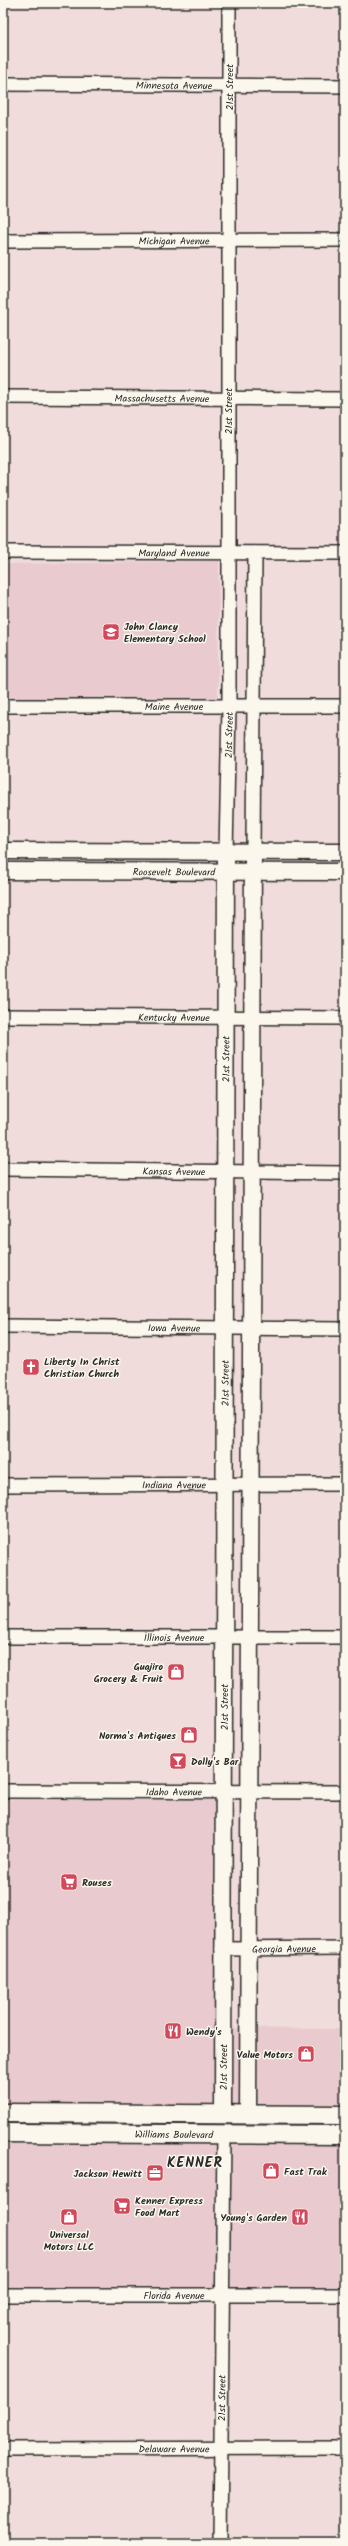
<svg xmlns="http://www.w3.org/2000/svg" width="348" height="2546" font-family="Kalam,sans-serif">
<rect width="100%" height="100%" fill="#f0dddb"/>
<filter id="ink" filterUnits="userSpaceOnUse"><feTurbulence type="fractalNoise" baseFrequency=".025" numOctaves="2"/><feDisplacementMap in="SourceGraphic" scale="8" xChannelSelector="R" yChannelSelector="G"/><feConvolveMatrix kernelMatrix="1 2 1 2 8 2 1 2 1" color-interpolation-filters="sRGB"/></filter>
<g filter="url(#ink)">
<path fill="#e9cbcf" d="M219,561L218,701H3V564Z
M3,1800H219L216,2028L345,2029V2289L3,2288Z"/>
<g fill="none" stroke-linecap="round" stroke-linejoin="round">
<defs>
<g id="minor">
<path id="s1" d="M3,84L345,86"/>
<path id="s2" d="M3,241L345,240"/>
<path id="s3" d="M3,397L345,399"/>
<path id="s4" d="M3,552L345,553"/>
<path id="s5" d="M3,706H345"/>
<path id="s6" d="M226,852L229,707V3"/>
<path d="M253,852L255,553"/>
<path id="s7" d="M3,1016L345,1018"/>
<path id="s8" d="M3,1169L345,1173"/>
<path id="s9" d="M3,1326L345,1329"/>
<path id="s10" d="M3,1485L345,1484"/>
<path id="s11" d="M3,1637H345"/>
<path id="s12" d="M3,1791L345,1792"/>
<path id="s13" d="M222,1949L345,1948"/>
<path id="s14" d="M3,2295H345"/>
<path id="s15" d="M3,2449L345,2448"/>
<path id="s16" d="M220,2543L224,2134"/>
</g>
<g id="tertiary">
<path d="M3,851L345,852"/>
<path id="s17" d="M3,871L345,872"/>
<path id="s18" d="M223,2114L226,852"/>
<path d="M248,2114L253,852"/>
</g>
<g id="secondary">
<path d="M3,2113L345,2115"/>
<path id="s19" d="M3,2133L345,2135"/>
</g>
</defs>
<use href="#minor" stroke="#2b2b2b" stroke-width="16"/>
<use href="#tertiary" stroke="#2b2b2b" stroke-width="19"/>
<use href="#secondary" stroke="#2b2b2b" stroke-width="21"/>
<use href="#minor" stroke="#fbf7ec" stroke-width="13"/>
<use href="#tertiary" stroke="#fbf7ec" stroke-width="16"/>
<use href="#secondary" stroke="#fbf7ec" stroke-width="18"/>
</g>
</g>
<defs>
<symbol id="school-square" viewBox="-11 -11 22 22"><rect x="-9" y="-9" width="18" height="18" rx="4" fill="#d1495b" stroke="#fbf7ec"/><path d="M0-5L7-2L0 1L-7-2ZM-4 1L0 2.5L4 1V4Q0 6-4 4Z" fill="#fff"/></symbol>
<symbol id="church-square" viewBox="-11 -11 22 22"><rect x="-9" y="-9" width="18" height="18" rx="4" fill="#d1495b" stroke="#fbf7ec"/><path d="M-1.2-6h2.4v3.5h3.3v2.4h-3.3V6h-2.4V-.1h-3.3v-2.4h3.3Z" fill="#fff"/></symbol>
<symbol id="shop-square" viewBox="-11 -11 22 22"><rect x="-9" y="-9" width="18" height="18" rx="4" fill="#d1495b" stroke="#fbf7ec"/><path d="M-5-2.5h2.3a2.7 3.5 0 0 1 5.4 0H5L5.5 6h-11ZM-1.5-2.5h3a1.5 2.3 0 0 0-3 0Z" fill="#fff"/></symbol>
<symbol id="bar-square" viewBox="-11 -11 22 22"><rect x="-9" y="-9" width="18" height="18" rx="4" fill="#d1495b" stroke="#fbf7ec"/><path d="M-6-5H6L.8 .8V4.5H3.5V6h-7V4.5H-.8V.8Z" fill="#fff"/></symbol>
<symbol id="supermarket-square" viewBox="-11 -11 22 22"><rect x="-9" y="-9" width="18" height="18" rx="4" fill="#d1495b" stroke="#fbf7ec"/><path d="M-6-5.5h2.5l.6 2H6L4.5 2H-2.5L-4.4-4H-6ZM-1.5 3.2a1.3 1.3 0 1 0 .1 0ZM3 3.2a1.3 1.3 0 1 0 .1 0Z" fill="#fff"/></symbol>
<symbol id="restaurant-square" viewBox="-11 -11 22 22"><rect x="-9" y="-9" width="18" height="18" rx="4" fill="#d1495b" stroke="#fbf7ec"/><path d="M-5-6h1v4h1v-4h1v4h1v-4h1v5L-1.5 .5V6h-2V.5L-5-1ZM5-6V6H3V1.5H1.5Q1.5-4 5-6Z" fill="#fff"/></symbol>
<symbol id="office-square" viewBox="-11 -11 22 22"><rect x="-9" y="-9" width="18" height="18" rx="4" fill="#d1495b" stroke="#fbf7ec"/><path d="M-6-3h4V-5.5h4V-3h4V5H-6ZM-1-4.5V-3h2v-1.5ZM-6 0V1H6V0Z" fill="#fff"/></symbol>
</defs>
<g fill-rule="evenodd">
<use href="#school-square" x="101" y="622" width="20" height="20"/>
<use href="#church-square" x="21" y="1357" width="20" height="20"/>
<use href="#shop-square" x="166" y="1662" width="20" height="20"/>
<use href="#shop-square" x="179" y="1725" width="20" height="20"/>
<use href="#bar-square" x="168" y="1751" width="20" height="20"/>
<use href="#supermarket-square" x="59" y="1872" width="20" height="20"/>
<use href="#restaurant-square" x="163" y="2021" width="20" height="20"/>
<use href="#shop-square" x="296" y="2044" width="20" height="20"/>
<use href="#shop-square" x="261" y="2161" width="20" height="20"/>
<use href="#office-square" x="145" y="2163" width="20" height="20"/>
<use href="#supermarket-square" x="112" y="2196" width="20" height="20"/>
<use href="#shop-square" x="59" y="2207" width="20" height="20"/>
<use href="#restaurant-square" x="290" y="2207" width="20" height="20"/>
</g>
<g text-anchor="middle" stroke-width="3" stroke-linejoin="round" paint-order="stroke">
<g font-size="10" fill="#2b2b2b" stroke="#fbf7ec">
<text dy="4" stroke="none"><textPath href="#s1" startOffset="171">Minnesota Avenue</textPath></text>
<text transform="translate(229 87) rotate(-90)" y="4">21st Street</text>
<text dy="4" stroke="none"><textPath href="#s2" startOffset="171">Michigan Avenue</textPath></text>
<text dy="4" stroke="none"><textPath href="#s3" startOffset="159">Massachusetts Avenue</textPath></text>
<text transform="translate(228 411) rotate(-90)" y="4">21st Street</text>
<text dy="4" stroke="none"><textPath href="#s4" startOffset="171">Maryland Avenue</textPath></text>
<text dy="4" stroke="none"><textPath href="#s5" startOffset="171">Maine Avenue</textPath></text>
<text dy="4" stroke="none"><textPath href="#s6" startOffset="117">21st Street</textPath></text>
<text dy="4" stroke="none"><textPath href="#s17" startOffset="171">Roosevelt Boulevard</textPath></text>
<text dy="4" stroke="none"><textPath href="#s7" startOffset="171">Kentucky Avenue</textPath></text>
<text dy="4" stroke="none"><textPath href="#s18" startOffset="1055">21st Street</textPath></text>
<text dy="4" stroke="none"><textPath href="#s8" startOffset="171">Kansas Avenue</textPath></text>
<text dy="4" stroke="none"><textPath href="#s9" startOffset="171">Iowa Avenue</textPath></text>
<text dy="4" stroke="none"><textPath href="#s18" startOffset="731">21st Street</textPath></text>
<text dy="4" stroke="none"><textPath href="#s10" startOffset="171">Indiana Avenue</textPath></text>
<text dy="4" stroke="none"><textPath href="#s11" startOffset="171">Illinois Avenue</textPath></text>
<text dy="4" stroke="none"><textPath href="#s18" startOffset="407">21st Street</textPath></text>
<text dy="4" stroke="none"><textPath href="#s12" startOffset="171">Idaho Avenue</textPath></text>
<text dy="4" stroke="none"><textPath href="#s13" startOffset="62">Georgia Avenue</textPath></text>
<text dy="4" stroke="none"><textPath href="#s18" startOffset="47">21st Street</textPath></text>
<text dy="4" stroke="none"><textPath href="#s19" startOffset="171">Williams Boulevard</textPath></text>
<text dy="4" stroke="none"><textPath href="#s14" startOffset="171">Florida Avenue</textPath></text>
<text dy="4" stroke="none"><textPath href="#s16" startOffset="145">21st Street</textPath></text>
<text dy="4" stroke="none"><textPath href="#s15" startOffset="171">Delaware Avenue</textPath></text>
</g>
<g font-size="10" font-weight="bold" fill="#2b2b2b" stroke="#fbf7ec" text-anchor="start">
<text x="124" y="630">John Clancy<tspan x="124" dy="12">Elementary School</tspan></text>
<text x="44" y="1365">Liberty In Christ<tspan x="44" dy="12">Christian Church</tspan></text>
<text x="163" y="1670" text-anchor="end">Guajiro<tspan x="163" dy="12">Grocery &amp; Fruit</tspan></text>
<text x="176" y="1739" text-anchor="end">Norma's Antiques</text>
<text x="191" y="1765">Dolly's Bar</text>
<text x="82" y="1886">Rouses</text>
<text x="186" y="2035">Wendy's</text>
<text x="293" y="2058" text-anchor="end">Value Motors</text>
<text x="284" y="2175">Fast Trak</text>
<text x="142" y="2177" text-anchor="end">Jackson Hewitt</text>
<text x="135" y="2204">Kenner Express<tspan x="135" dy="12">Food Mart</tspan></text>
<text x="287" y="2221" text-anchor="end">Young's Garden</text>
<text x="69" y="2238" text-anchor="middle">Universal<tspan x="69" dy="12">Motors LLC</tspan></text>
</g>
<g font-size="14" font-weight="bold" letter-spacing="1" fill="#2b2b2b" stroke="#fbf7ec">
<text x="195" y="2167">KENNER</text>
</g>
</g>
<rect width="348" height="2546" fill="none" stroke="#fbf7ec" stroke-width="16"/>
<rect x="8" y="8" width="332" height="2530" fill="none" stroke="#2b2b2b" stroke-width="1.5" filter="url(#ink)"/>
</svg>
